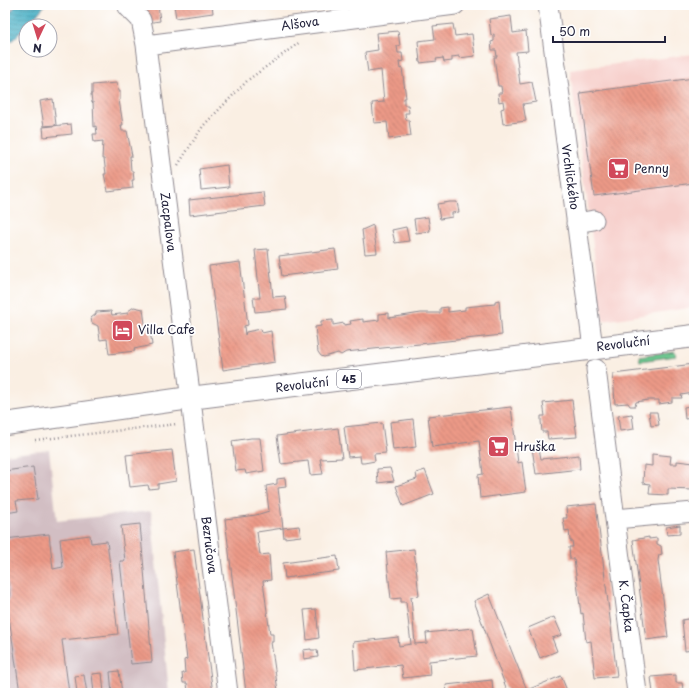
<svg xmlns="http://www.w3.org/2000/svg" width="699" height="698" font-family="'Playpen Sans',sans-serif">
<defs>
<pattern id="water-rules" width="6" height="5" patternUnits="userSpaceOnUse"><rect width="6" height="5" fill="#48b1c6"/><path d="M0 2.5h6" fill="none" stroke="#3c90a2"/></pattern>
<pattern id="building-back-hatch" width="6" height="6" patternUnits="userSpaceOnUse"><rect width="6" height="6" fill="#ec9a87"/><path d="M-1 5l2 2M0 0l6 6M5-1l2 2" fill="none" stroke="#bf7d70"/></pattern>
</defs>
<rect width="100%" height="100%" fill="#fff"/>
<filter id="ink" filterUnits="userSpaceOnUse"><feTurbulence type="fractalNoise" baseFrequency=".025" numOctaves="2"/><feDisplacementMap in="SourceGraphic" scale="8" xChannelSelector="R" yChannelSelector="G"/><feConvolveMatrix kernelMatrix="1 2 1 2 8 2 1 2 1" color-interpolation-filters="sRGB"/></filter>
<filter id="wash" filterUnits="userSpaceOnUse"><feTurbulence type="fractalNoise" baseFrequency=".012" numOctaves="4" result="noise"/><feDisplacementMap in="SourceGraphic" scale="16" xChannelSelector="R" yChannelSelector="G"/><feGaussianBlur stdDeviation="0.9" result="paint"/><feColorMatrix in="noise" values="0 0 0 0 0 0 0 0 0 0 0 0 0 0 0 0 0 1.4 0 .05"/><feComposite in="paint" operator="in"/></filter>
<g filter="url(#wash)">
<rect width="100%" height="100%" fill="#faefe3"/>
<path fill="#f7d0cc" d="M694,54V307L603,321L570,70Z"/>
<path fill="#d2bec3" d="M5,5H17L5,18Z
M49,450L57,521L151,511L169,693H5V455Z"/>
<path fill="#6ec890" stroke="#487566" d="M675,351L676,356L640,361L639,356Z"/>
<path fill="url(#water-rules)" stroke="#356a80" d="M17,5H45L29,24L5,47V18Z"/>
<g id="blocks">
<path fill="url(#building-back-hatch)" d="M144,5H158L160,21L146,23Z
M174,5H212L213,13L176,18Z
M511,16L513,33L526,31L528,51L516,52L520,84L532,82L536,102L523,104L526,121L503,124L501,109L504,108L503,101L499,102L498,93H502L501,86H498L494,57H497L496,50H492L491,42L494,41V34L491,35L489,19Z
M453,24L455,36L472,34L475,56L459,58V56L452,57V61L444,62L443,58L436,59L437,61L420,63L418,41L435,39L433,26Z
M398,31L400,46H397L398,53H402L403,61L399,62L400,69L402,68L406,98H404V105H408L409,113H405L406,120H409L411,136L389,139L387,122L374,123L372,103L384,102L381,70L368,72L365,52L378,50L376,33Z
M694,78V183L594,196L580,93Z
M117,83L118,91H120V100H119L123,125H121L122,131H127L132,156H130L131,171H133L134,180H132L133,188L108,191L104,174H106L104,159H102L103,141L94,142L93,134H97L96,126L94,127L93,102L92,103L91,94H92V85Z
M53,99L56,125L44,126L40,101Z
M71,124L72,134L44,137L43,127Z
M227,165L229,187L201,190L199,169Z
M263,192L265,206L190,215L189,200Z
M450,202H457L459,212L452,213V217L440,219L437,204Z
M428,217L430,231L416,233L414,219Z
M373,225L377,253L365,254L362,230Z
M406,227L409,241L395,243L392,230Z
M268,249L273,297L285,296L287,309L255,312L253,298H260L255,250Z
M335,249L338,269L282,276L279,256Z
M240,262L248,325L244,326L245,335L246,332L261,329L262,333L271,331L275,362L223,370L209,266Z
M499,300L502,335L346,352L341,355L338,353L324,357L321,356L318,352L315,327L321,326V321L333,320V325L344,323V325L351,324L350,321L363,319V322L379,320V314L389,313V318L421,313H440V308L448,307V312L465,310V307L495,304V301Z
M134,307L143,309L146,331L150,330L152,345L134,349L135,351L109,354L107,339L100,340L98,326L92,323L91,318L96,314V312L111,311L112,315L128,313V311Z
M694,364V393L681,395L682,398H672V402L659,404V400H648L636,402L635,406H630L628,403L615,404L613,374Z
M572,400L577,437L548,439L547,432H542L541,421V416H545L543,403Z
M690,406L692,418L685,419L684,407Z
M511,407L518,463L522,462L526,492L480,498L478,475L483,474L479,441L432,447L428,416Z
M649,412H657L659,425L651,426Z
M632,414L634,429L620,431L618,416Z
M413,419L416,447L393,450L390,422Z
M382,423L386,453L374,454L375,461L364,463H361L360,456L348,457L344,427Z
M338,428L342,458L320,459L323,474L310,475L308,461L281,464L277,436Z
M251,438H260L264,471L246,474L245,470L236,471L232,441Z
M532,448H539L541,459L579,455L580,469L536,474Z
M172,450L176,481L158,484V488L149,489L148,485L130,487L126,455Z
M652,454L671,456L670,464H677V461L694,463L693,490L668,489V495L649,494L650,484L643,483L644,465L652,466Z
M33,467L38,499L16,501L18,511L6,513L5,471Z
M390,468L394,481L378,483L377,469Z
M425,470L434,494L403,506L396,486L417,479L416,473Z
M285,478L286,487L278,488L283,528L257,532L260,555L269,554L271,580L263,581L270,634H273V642H271L278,691L277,693H246L225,519L256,515L269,511L266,486L277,484V479Z
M596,504L617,676L595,678L591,641L586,642L583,613L581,614L574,559H570L569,547H573L572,541H570L569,530L565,531L563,518H567L566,507Z
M140,524L152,662L131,664L120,561H125L121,526Z
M680,525V534L667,535L666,527Z
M299,526L301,536L284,538L283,528Z
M49,534L53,569L63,567L60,539L90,535L91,543L107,541L118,634L62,640L69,693H20L7,603L10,597L5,566V539Z
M649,537V539L657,538V544L661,546L662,554L659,555L658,560L668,637L646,640L633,540Z
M194,549L208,657L213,693H188L187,683H183L182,673H185L184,660L187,659L173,552Z
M414,549L419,596L411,597L415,644L427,643L426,633L473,628L477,656L429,661L430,675L403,678L401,665L355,670L353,642L398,637L399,646L411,644L406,602H401V598L391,599L386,552Z
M337,556L339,571L285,578L283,563Z
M489,594L527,690L561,676L568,693H508L474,601Z
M316,609L319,638L307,640L304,610Z
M554,617L562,635L552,638L557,651L540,658L528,628Z
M694,618V650L685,651L682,620Z
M311,649V650H317L318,657L304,659L303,650Z
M119,671L122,693H112L110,672Z
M102,673L104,693H94L92,674Z
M84,675L87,693H77L75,676Z
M676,675V683H682L683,689L677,690V693H653L651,677Z
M492,680L493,693H447L446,685Z"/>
</g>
</g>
<g filter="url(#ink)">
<use href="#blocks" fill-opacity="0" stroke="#8e888f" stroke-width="1"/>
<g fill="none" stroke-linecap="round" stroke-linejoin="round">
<defs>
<path id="minor" d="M548,5L593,348
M128,7L141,20L146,45L228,693
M146,45L455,5
M576,223L594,220
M596,369L637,693
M615,519L694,512"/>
<path id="major" d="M5,424L190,398L694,336"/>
</defs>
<use href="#minor" stroke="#8e888f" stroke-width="21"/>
<use href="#major" stroke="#8e888f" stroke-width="24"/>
<path stroke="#8e888f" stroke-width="2.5" stroke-dasharray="1 3" stroke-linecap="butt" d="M178,165L203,126L248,80L300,42
M35,440L177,424"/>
<use href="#minor" stroke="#fff" stroke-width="19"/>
<use href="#major" stroke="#fff" stroke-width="22"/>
</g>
</g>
<defs>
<symbol id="supermarket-square" viewBox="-11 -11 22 22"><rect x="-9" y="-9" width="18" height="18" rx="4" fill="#d1495b" stroke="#fff"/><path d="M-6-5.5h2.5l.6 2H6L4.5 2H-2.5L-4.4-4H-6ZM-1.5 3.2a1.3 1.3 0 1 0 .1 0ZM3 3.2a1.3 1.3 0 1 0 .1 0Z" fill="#fff"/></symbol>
<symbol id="hotel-square" viewBox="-11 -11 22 22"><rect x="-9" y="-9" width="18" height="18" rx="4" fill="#d1495b" stroke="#fff"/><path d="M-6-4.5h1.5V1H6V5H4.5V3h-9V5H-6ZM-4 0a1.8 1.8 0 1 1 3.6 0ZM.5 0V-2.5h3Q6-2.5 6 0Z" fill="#fff"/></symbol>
</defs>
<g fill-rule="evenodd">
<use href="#supermarket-square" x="606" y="156" width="25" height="25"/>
<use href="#hotel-square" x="110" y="318" width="25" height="25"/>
<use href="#supermarket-square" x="486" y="434" width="25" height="25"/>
</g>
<g text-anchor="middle" stroke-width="3.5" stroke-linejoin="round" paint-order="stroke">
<rect fill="#fff" stroke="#646476" stroke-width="1" x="337" y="370" width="24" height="18" rx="3"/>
<g font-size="11" font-weight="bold" fill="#22223b">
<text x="349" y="383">45</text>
</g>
<g font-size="12" fill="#22223b" stroke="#fff">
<text transform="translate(300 24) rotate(-8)" y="4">Alšova</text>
<text transform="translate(570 177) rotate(82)" y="4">Vrchlického</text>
<text transform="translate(168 222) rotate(83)" y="4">Zacpalova</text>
<text transform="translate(623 344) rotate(-7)" y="4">Revoluční</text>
<text transform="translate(302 385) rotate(-7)" y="4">Revoluční</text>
<text transform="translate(209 545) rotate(83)" y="4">Bezručova</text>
<text transform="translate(626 606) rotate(83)" y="4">K. Čapka</text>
</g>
<g font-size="12" fill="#22223b" stroke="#fff" text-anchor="start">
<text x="634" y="173">Penny</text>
<text x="138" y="334">Villa Cafe</text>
<text x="514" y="451">Hruška</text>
</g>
</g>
<rect width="699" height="698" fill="none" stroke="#fff" stroke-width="20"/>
<g transform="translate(38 38) rotate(184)"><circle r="19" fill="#ffffff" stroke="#a7a7b1"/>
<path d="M0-3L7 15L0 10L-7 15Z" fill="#d1495b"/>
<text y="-6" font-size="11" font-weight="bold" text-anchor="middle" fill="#22223b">N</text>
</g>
<path d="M553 36v6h112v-6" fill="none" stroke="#22223b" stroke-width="2"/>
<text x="559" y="36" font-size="12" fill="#22223b" stroke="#ffffff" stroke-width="3" paint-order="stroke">50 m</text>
</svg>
